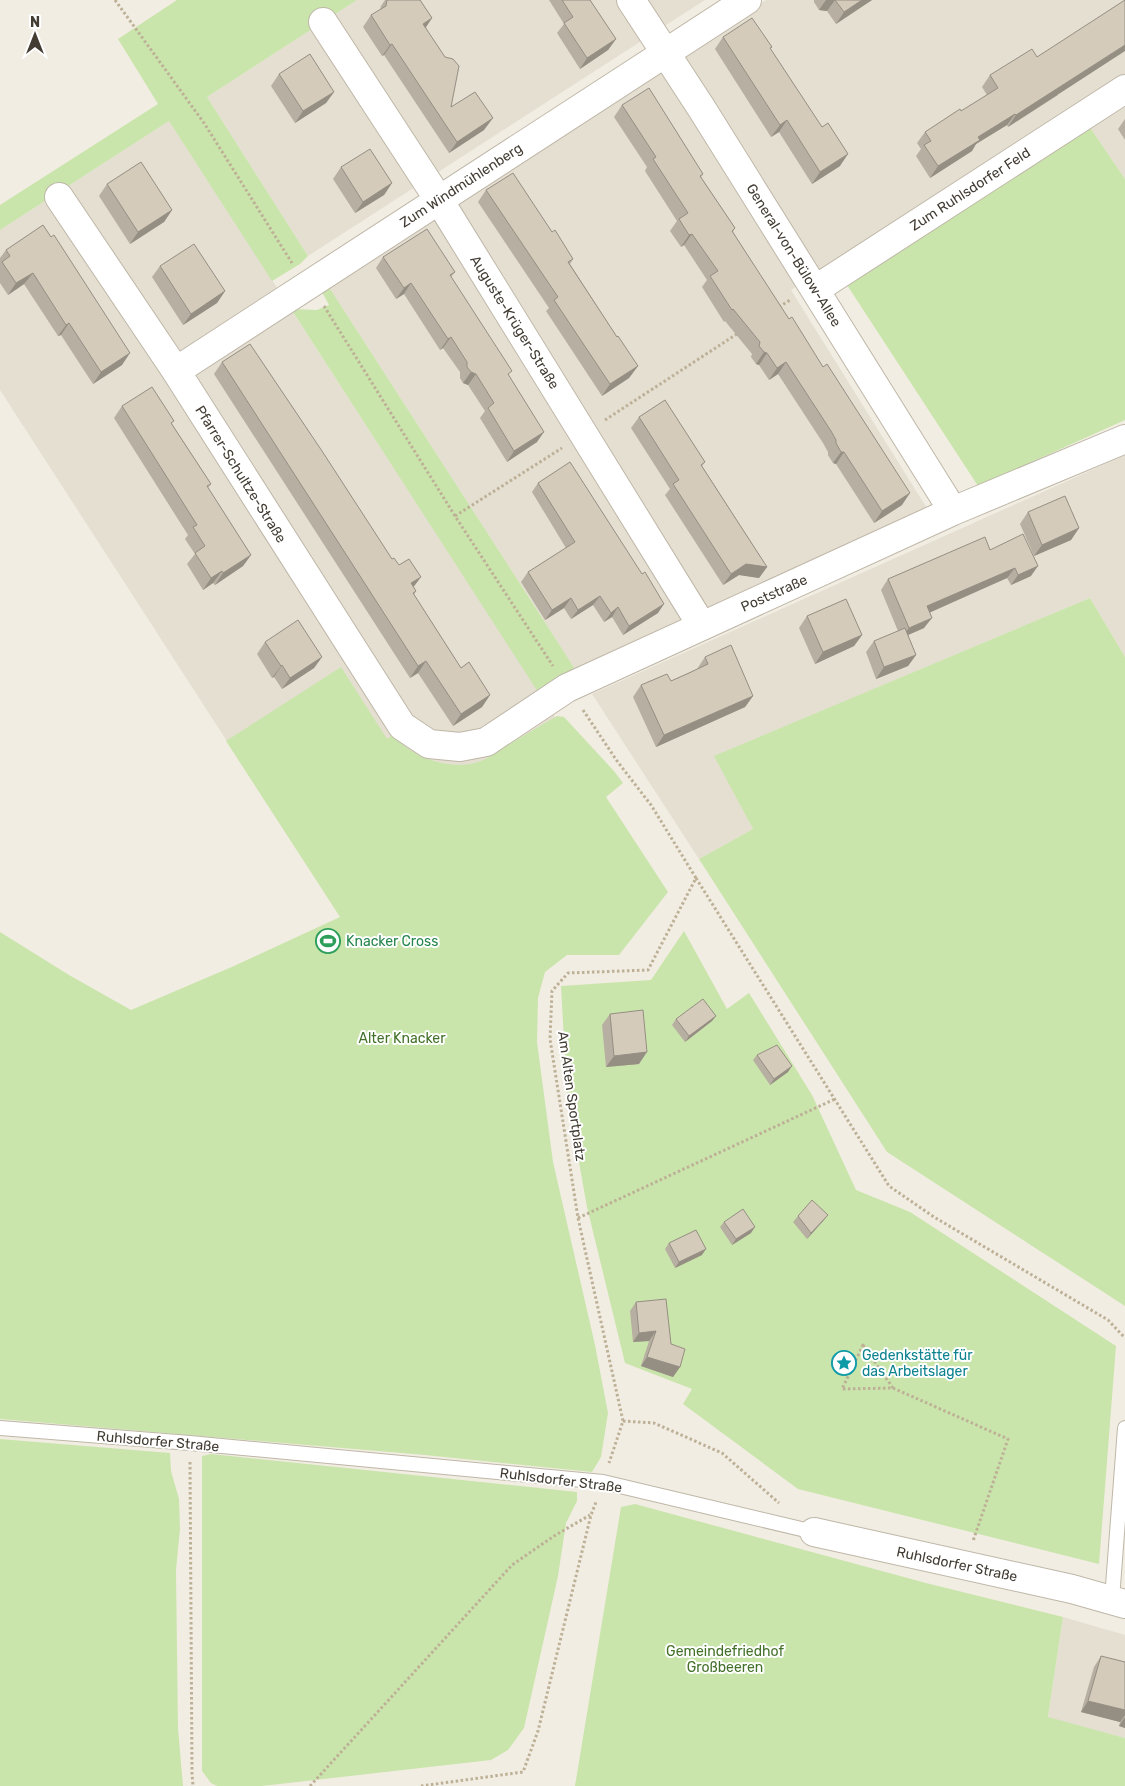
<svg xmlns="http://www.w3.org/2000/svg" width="1125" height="1786" font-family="Rubik,sans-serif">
<rect width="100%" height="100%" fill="#f1ede2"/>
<path fill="#e4dfd1" d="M357,0H705L308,256L207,97Z
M766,0H1125V74L791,290L928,510L575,669L327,284Z
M1125,103V179L1089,126Z
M169,121L557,720L307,865L0,390V230Z
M1125,455V657L1090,598L715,756L753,829L699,859L592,694Z
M1063,1617L1125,1635V1738L1048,1718Z"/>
<path fill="#cae5ab" d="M177,0H357L207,97L308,256L300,264L272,281L169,121L0,230V205L158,104L118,39Z
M1089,126L1125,179V420L978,486L847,285Z
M327,284L575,669L538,692L291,309L317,310L329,305L322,292Z
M1090,598L1125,657V1306L887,1152L699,859L753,829L714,756Z
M341,667L387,739L393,735C412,758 452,772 481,761C489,758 497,752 504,747C522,737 540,726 557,716L564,717L614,771L623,783L606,797L668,892L619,955H567L545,972L538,998L537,1042L553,1162L595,1345L608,1413L601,1457L592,1472L425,1455L0,1419V932L69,975L131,1010L234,966L340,917L226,741Z
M684,931L727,1009L749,993L812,1095L856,1190L910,1212L1116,1346L1099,1564L798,1489L683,1404L692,1389L625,1363L587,1207L567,1095L561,986L651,980Z
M0,1439L170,1453L171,1471L179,1499L180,1529L176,1570L178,1728L183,1786H0Z
M211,1454L577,1492V1501L566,1523L558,1576L524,1728L508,1750L491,1760L262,1786H217L211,1783L202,1771V1456Z
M635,1504L926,1583L1063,1617L1048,1717L1125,1738V1786H575L621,1507Z"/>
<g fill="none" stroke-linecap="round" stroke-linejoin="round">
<defs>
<path id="service" d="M0,1428L190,1443L603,1482L814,1532
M1112,1599L1125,1428"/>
<path id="minor" d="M631,0L702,109L953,511
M323,22L439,200L702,626
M59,197L176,371L402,726L429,744L460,747L486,742L567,688L953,511L1125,439
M816,289L1125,89
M176,371L747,0
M814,1532L1072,1589L1125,1604"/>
</defs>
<use href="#service" stroke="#bfb7a8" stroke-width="16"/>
<use href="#minor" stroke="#bfb7a8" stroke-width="30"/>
<path stroke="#bdb097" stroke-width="3" stroke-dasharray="2.5 2.5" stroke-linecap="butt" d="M115,0L204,123L292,263
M324,306L455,516L553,666
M779,307L790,300
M605,420L740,332
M455,516L562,448
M583,710L617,761L651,805L696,878L648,970L568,973L552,991L550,1039L578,1218L623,1421L609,1463
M696,878L889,1186L934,1217L1108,1320L1125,1338
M578,1218L835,1099
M863,1345L893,1388L842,1389Z
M893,1388L1008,1439L973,1541
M623,1421L654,1423L722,1453L779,1503
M190,1462L192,1773L193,1786
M310,1786L512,1565L554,1536L590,1515
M421,1786L523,1772L538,1731L591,1515L596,1502"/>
<use href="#service" stroke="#fff" stroke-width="14"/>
<use href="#minor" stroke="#fff" stroke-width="28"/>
</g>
<path fill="#b7afa1" d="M385,0H420L432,18L426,27L451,107L484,130L449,153L384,55L382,56L363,27L371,15L380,10L381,6Z
M549,0H590L616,39L608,50L580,69L557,33L564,24Z
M814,0H872L836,24L827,11L819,10L814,2Z
M723,37L772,47L770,49L840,166L812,184L779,132L771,137L715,49Z
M279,74L334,92L326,103L295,123L271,86Z
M990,75L1058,95L1008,127L1007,125L976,144L972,151L930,178L916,156L921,149L917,143L925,132L961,111L987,95L982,87Z
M622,105L703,174L701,177L735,228L733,232L902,505L874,523L836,464L833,463L828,455V452L823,443L778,374L769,380L759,365L756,364L751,357L752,354L725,321L724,322L702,287L707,280L684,245L681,247L670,231L677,221L645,171L647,167L614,117Z
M1125,119V140L1118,129Z
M341,167L392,183L384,195L355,213L333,179Z
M107,184L172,210L164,222L130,244L99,196Z
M486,190L552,232L573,259L570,264L617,337L638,366L629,378L602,396L546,311L549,308L478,202Z
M43,225L122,365L93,384L61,335L58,336L24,284L8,295L0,283V258L6,250Z
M383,257L455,272L451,277L509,376L537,442L507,462L480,418L485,411L468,385L463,383L460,378V372L443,348L440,350L404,294L396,299L376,268Z
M160,266L225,291L217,303L183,325L152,277Z
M222,362L392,559L416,591L414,595L461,668L490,695L482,707L453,726L418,673L410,678L214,374Z
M122,406L172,424L211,484L208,488L251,555L243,566L215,585L213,583L203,590L187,564L195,554L185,539L188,535L114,418Z
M639,417L705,462L702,466L767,567L759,578L739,575L723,585L665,495L670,489L631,428Z
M538,483L658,613L623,635L612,617L604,622L593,605L571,619L564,608L545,620L521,582L528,572L566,548L532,492Z
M1028,512L1079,528L1071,540L1034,556L1020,524Z
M990,550L1031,576L1011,585L1007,578L929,612L924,628L908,635L916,655L908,666L876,679L866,652L874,641L898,631L881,590L888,579Z
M807,616L862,635L854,646L815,664L799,628Z
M265,642L322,657L314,668L282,689L274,677L272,678L257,654Z
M705,657L753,696L745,707L656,747L633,697L641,685L671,681L697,669Z
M610,1014L639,1064L606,1067L602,1025Z
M716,1016L712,1021L685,1042L672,1025L676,1019Z
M757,1055L788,1072L770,1085L753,1060Z
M798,1216L824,1220L807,1239L793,1222Z
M724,1222L751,1233L732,1245L720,1227Z
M669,1243L702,1255L675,1268L665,1249Z
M636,1302L671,1344L680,1367L673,1377L641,1366L649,1341L633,1342L630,1311Z
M1101,1656L1125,1662V1728L1119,1726L1120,1722L1081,1712L1094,1667Z"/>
<path fill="#958e83" d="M826,0H835L827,11L819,10Z
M862,0H872L836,24L844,12Z
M432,18L424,30L423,24Z
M616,39L608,50L580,69L587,58Z
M392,44L384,55L382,56L390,45Z
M1125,45V51L1008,127L1016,115Z
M334,92L326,103L295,123L303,111Z
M1015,114L1007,125L976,144L972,151L930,178L938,166L978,137Z
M493,118L484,130L449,153L457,142Z
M787,120L779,132L771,137L780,125Z
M848,154L840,166L812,184L820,172Z
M392,183L384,195L355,213L363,202Z
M172,210L164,222L130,244L138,232Z
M692,234L684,245L681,247L689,235Z
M33,273L24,284L8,295L16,283Z
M411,283L404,294L396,299L404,288Z
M225,291L217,303L183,325L191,314Z
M69,323L61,335L58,336L66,325Z
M451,337L443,348L440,350L448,339Z
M764,352L767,353L759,365L756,364Z
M130,353L122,365L93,384L101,372Z
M786,362L778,374L769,380L777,368Z
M638,366L629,378L602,396L610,384Z
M471,372L476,374L468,385L463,383Z
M544,432L537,442L507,462L514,451Z
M841,452H844L836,464L833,463Z
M910,493L902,505L874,523L882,511Z
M1079,528L1071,540L1034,556L1042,545Z
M251,555L243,566L215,585L223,573Z
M746,564L767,567L759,578L739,575L723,585L731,574Z
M1038,566L1031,576L1011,585L1018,575Z
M1015,568L1007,578L920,617L927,606Z
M222,571L213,583L203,590L211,578Z
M421,577L412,589L411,583Z
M600,596L593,605L571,619L578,610Z
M571,598L564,608L545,620L552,610Z
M664,604L658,613L623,635L629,626Z
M618,607L612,617L604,622L611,613Z
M932,618L924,628L901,638L909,628Z
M862,635L854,646L815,664L823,652Z
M916,655L908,666L876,679L884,667Z
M322,657L314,668L282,689L290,678Z
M426,661L418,673L410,678L418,666Z
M282,665L274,677L272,678L281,666Z
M490,695L482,707L453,726L461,714Z
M753,696L745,707L656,747L664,735Z
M716,1016L712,1021L685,1042L689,1036Z
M647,1052L639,1064L606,1067L614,1056Z
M792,1066L788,1072L770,1085L774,1079Z
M828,1215L824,1220L807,1239L811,1233Z
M755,1227L751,1233L732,1245L736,1239Z
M706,1249L702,1255L675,1268L679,1262Z
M656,1331L649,1341L633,1342L639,1333Z
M647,1357L680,1367L673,1377L641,1366Z
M1088,1701L1125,1710V1715L1120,1722L1081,1712Z
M1125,1717V1728L1119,1726Z"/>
<path fill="#d5cbbb" stroke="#958e83" d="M387,0H420L432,18L423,24L445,57L453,59L459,66L451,107L475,92L493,118L457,142L392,44L390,45L371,15L386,6Z
M562,0H590L616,39L587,58L564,23L573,17Z
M835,0H862L844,12Z
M1125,0V45L1016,115L1015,114L978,137L980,140L938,166L924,145L931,141L925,132L960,109L961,111L998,88L990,75L1032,49L1037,57Z
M752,18L772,47L770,48L822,127L828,123L848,154L820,172L787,120L780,125L723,37Z
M310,54L334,92L303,111L279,74Z
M649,88L703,174L700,176L735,228L732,231L789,319L792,317L823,367L827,364L910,493L882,511L844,452H841L836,443V440L831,431L786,362L777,368L767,353L764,352L759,346L760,342L733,309L732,310L710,276L718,271L692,234L689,235L679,219L688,213L653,159L656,157L622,105Z
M370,149L392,183L363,202L341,167Z
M141,162L172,210L138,232L107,184Z
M513,173L552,232L555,230L573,259L568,262L617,337L618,336L638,366L610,384L554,300L558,297L486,190Z
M43,225L51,237L54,235L130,353L101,372L69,323L66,325L33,273L16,283L2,262L10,256L6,250Z
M427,229L455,272L450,275L512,371L508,374L544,432L514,451L488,408L494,403L476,374L471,372L467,367V362L451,337L448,339L411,283L404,288L383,257Z
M194,244L225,291L191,314L160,266Z
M250,344L322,451L392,559L394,558L399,565L409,559L421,577L411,583L416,591L413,593L461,668L469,662L490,695L461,714L426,661L418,666L222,362Z
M152,387L174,421L171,423L211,484L207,486L251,555L223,573L222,571L211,578L195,553L205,546L193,527L197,525L122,406Z
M665,400L705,462L701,465L767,567L746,564L731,574L673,484L679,480L639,417Z
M570,462L642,574L645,572L664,604L629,626L618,607L611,613L600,596L578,610L571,598L552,610L528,572L575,542L538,483Z
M1065,496L1079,528L1042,545L1028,512Z
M1023,534L1038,566L1018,575L1015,568L927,606L932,618L909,628L888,579L985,537L990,550Z
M846,599L862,635L823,652L807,616Z
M298,620L322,657L290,678L282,665L281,666L265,642Z
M905,628L916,655L884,667L874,641Z
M731,645L753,696L664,735L641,685L667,674L671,681L689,673L708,664L705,657Z
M703,999L716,1016L689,1036L676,1019Z
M643,1010L647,1052L614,1056L610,1014Z
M777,1045L792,1066L774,1079L757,1055Z
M812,1200L828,1215L811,1233L798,1216Z
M743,1209L755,1227L736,1239L724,1222Z
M696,1230L706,1249L679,1262L669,1243Z
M666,1299L671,1344L685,1349L680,1367L647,1357L656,1331L639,1333L636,1302Z
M1101,1656L1125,1662V1710L1088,1701Z"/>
<defs>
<symbol id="stadium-ring" viewBox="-11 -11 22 22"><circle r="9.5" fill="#fff" stroke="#2e9e5b" stroke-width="1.5"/><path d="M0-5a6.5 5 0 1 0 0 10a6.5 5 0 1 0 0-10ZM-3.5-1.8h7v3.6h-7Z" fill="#2e9e5b"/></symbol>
<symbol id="sight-ring" viewBox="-11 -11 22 22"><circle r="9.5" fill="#fff" stroke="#0f9aa8" stroke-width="1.5"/><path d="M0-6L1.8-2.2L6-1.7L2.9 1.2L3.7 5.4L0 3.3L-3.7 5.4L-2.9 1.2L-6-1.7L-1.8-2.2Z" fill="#0f9aa8"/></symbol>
</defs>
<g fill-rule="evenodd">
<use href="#stadium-ring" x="314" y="927" width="28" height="28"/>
<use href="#sight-ring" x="830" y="1349" width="28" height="28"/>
</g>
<g text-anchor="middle" stroke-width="4" stroke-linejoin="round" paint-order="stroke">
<g font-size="14" fill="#423c33" stroke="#fff">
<text transform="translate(461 185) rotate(-33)" y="5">Zum Windmühlenberg</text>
<text transform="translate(970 189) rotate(-33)" y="5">Zum Ruhlsdorfer Feld</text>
<text transform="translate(794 255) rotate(58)" y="5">General-von-Bülow-Allee</text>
<text transform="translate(515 322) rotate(58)" y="5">Auguste-Krüger-Straße</text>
<text transform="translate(241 474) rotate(58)" y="5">Pfarrer-Schultze-Straße</text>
<text transform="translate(774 593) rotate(-24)" y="5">Poststraße</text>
<text transform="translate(572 1096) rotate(82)" y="5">Am Alten Sportplatz</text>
<text transform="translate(158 1441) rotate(5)" y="5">Ruhlsdorfer Straße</text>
<text transform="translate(561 1480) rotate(7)" y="5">Ruhlsdorfer Straße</text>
<text transform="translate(957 1564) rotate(12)" y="5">Ruhlsdorfer Straße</text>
</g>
<g font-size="14" fill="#27864d" stroke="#fff" text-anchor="start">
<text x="346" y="946">Knacker Cross</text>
</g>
<g font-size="14" fill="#437129" stroke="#fff">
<text x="402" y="1043">Alter Knacker</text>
<text x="725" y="1656">Gemeindefriedhof<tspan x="725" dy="16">Großbeeren</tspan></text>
</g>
<g font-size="14" fill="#0d838f" stroke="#fff" text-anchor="start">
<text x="862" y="1360">Gedenkstätte für<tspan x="862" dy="16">das Arbeitslager</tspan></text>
</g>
</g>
<g transform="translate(35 35)" stroke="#ffffff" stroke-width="4" paint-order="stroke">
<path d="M0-4L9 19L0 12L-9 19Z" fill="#423c33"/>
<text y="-8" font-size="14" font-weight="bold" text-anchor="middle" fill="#423c33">N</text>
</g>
</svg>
